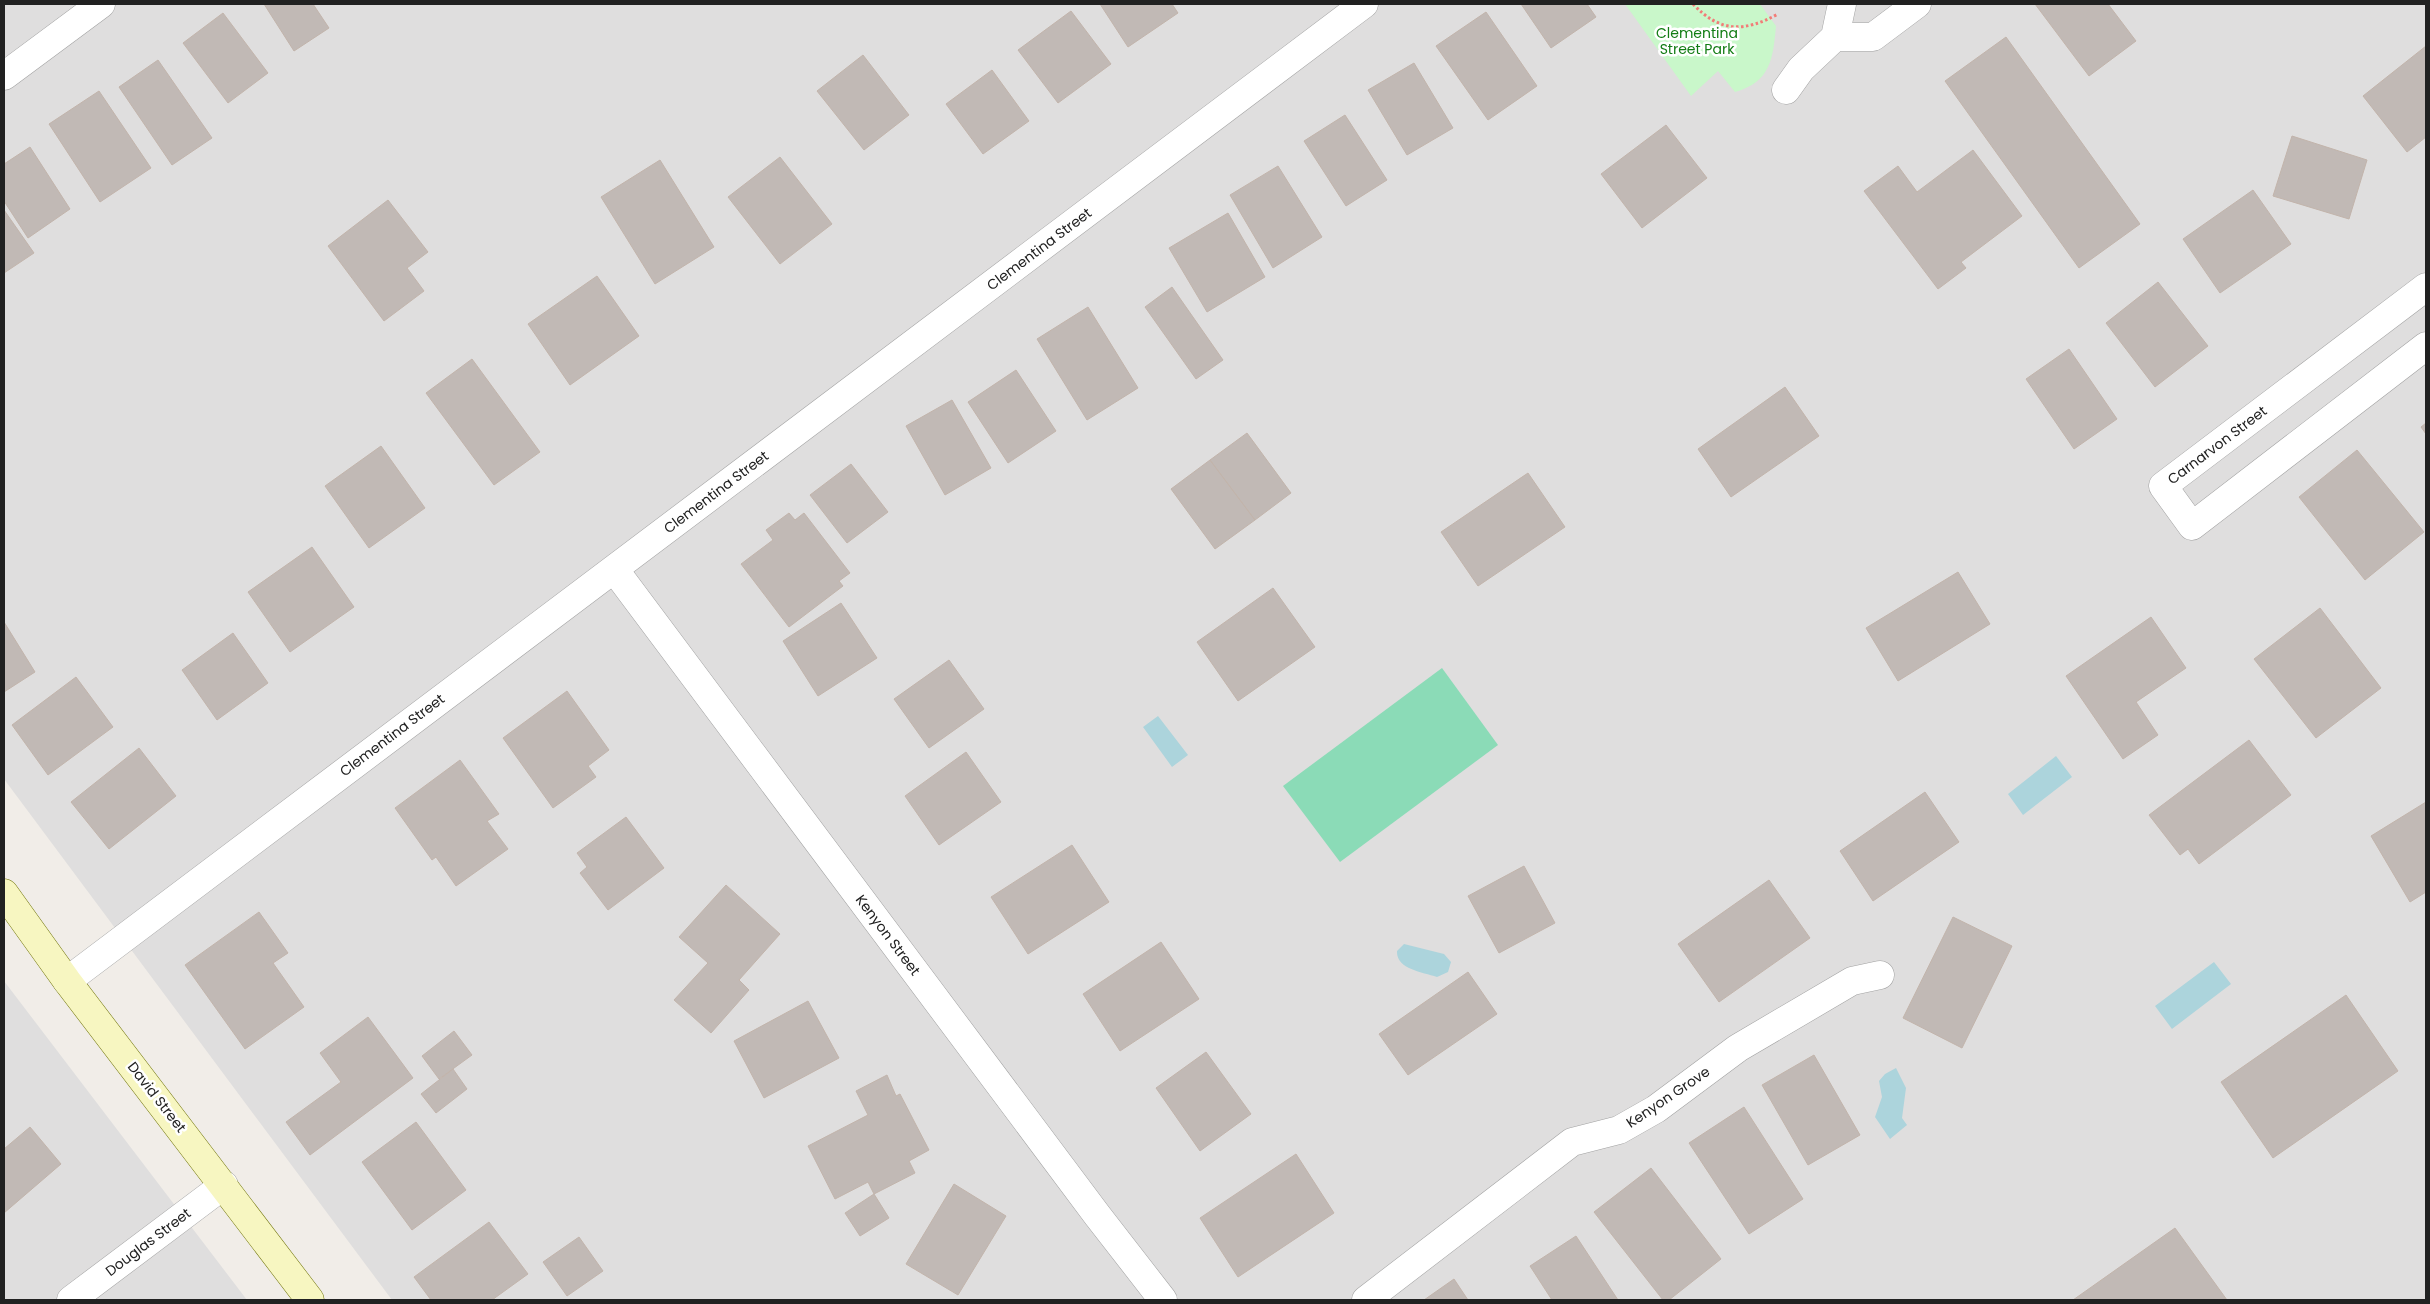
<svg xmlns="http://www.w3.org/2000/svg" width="2430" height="1304" font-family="Poppins,sans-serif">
<rect width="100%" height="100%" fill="#f1ede8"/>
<path fill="#dfdede" d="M4,4H2426V1300H392L4,779Z
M4,981L247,1300H4Z"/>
<path fill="#c9f7ca" d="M1625,4H1760L1776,26C1773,58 1771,82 1735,92L1718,71L1691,96Z"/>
<path fill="#8bdbb7" d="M1442,668L1498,745L1340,862L1283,786Z"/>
<path fill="#acd4dc" d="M1158,716L1188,755L1172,767L1143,727Z
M2056,756L2072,777L2023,815L2008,794Z
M1404,944L1444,954L1451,962L1448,972L1437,977C1422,972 1396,969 1397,951Z
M2214,962L2231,984L2172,1029L2155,1006Z
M1896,1068L1906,1088L1902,1118L1907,1125L1890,1139L1875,1117L1882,1097L1879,1081L1885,1074Z"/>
<path fill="#c1b9b5" stroke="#c2b4ab" d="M264,4H313L329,28L294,51Z
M1100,4H1172L1178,13L1128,47Z
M1521,4H1587L1596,17L1551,48Z
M2035,4H2108L2136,41L2089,76Z
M1071,11L1111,64L1058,103L1018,50Z
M1486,12L1537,86L1488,120L1436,46Z
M223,13L268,73L228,103L183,43Z
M2006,37L2140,224L2079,268L1945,81Z
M2426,46V137L2407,152L2363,96Z
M863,55L909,115L864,150L817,91Z
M158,60L212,138L172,165L119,87Z
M1414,63L1453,128L1407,155L1368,90Z
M992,70L1029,121L983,154L946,104Z
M99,91L151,168L100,202L49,124Z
M1345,115L1387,180L1346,206L1304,141Z
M1666,125L1707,178L1642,228L1601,174Z
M2292,136L2367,160L2349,219L2273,196Z
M30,147L70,209L28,238L4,201V164Z
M1973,150L2022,216L1961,262L1966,268L1938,289L1864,191L1898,166L1917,192Z
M780,157L832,224L780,264L728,197Z
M660,160L714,247L655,284L601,197Z
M1278,166L1322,237L1273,268L1230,195Z
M2253,190L2291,244L2220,293L2183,239Z
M388,200L428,252L407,268L424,291L384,321L328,246Z
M4,210L34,253L4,273Z
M1228,213L1265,277L1207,312L1169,248Z
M597,276L639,336L570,385L528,324Z
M2158,282L2208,346L2155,387L2106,323Z
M1172,287L1223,360L1196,379L1145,307Z
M1088,307L1138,388L1087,420L1037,339Z
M2069,349L2117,419L2074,449L2026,379Z
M472,359L540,452L494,485L426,393Z
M1016,370L1056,431L1008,463L968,402Z
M1785,387L1819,436L1731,497L1698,449Z
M952,400L991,468L945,495L906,426Z
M2426,423V434L2421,427Z
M1247,433L1291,493L1255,520L1210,460Z
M381,446L425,508L369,548L325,486Z
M2357,450L2424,532L2365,580L2299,497Z
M1210,460L1255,520L1215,549L1171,489Z
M851,464L888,512L847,543L810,495Z
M1528,473L1565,527L1478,586L1441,532Z
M789,513L795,520L804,513L850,573L839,581L843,586L789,627L741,564L773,540L766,530Z
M312,547L354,607L290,652L248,592Z
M1958,572L1990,624L1898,681L1866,628Z
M1273,588L1315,647L1238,701L1197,642Z
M841,603L877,658L818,696L783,641Z
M2320,608L2381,688L2316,738L2254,659Z
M2151,617L2186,668L2136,702L2158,735L2123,759L2066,676Z
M4,622L35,672L4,692Z
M233,633L268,683L217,720L182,670Z
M949,660L984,709L929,748L894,699Z
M76,677L113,727L48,775L12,725Z
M567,691L609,750L588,766L596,777L553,808L503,738Z
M2249,740L2291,795L2199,864L2188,849L2180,855L2149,815Z
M139,748L176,796L109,849L71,802Z
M966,752L1001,802L939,845L905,796Z
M460,760L499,814L487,821L508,849L456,886L436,857L432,860L395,808Z
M1925,792L1959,842L1873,901L1840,851Z
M2426,802V892L2410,902L2371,836Z
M626,817L664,868L608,910L580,873L587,867L577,853Z
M1072,845L1109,902L1028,954L991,897Z
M1524,866L1555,923L1499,953L1468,896Z
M1769,880L1810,938L1719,1002L1678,944Z
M726,885L780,934L739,980L749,990L711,1033L674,1000L708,963L679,937Z
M259,912L288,953L273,963L304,1007L245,1049L185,965Z
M1953,917L2012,946L1962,1048L1903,1018Z
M1161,942L1199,999L1120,1051L1083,994Z
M1468,972L1497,1014L1408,1075L1379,1034Z
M2346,995L2398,1071L2273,1158L2221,1082Z
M808,1001L839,1058L764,1098L734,1041Z
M368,1017L413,1078L310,1155L286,1122L341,1082L320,1053Z
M454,1031L472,1055L439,1079L422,1056Z
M1206,1052L1251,1114L1200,1151L1156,1088Z
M1814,1055L1860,1135L1808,1165L1762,1085Z
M453,1069L467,1089L436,1113L421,1094Z
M887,1075L896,1096L900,1094L929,1150L909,1161L915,1173L874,1194L868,1182L835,1199L808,1146L868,1115L856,1091Z
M1744,1107L1803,1199L1749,1234L1689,1143Z
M416,1122L466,1190L412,1230L362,1162Z
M30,1127L61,1164L4,1213V1149Z
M1296,1154L1334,1213L1238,1277L1200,1218Z
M1651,1168L1721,1259L1669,1300H1663L1594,1212Z
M954,1184L1006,1216L958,1295L906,1264Z
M874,1194L889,1218L860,1236L845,1213Z
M489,1222L528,1274L492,1300H431L414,1277Z
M2175,1228L2227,1300H2073Z
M1576,1236L1618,1300H1552L1530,1266Z
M579,1237L603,1271L567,1296L543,1262Z
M1454,1279L1468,1300H1424Z"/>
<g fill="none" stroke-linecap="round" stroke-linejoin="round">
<defs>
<path id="street" d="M1835,37H1873L1917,4
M4,76L101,4
M1786,90L1801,69L1835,37L1842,4
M2426,287L2163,486L2192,526L2426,346
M614,569L1097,1215L1163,1300
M67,981L1364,4
M71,1300L224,1185
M1366,1300L1572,1142L1619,1130L1656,1109L1738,1048L1852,981L1880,975"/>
<path id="secondary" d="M4,893L67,981L310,1300"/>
</defs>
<use href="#street" stroke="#a2a2a2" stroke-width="29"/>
<use href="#secondary" stroke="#71750b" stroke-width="29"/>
<path stroke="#f27c78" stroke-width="3" stroke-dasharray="2.5 2.5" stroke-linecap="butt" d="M1693,4C1720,33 1745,32 1778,14"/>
<use href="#street" stroke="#fff" stroke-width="28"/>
<use href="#secondary" stroke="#f7f6c1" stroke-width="28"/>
</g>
<g text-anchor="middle" stroke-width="5" stroke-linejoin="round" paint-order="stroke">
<g font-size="14" fill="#127c14" stroke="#fff">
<text x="1697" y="38">Clementina<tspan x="1697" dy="16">Street Park</tspan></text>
</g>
<g font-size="14" fill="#212121" stroke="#fff">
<text transform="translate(1039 249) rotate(-37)" y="5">Clementina Street</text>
<text transform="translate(2217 445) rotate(-37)" y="5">Carnarvon Street</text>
<text transform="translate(716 492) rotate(-37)" y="5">Clementina Street</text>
<text transform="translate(392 735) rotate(-37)" y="5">Clementina Street</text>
<text transform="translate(888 935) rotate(53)" y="5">Kenyon Street</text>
<text transform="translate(157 1097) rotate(52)" y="5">David Street</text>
<text transform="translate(1668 1097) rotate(-34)" y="5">Kenyon Grove</text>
<text transform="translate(148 1242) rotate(-37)" y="5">Douglas Street</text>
</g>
</g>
<rect width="2430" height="1304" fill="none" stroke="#212121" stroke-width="10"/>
</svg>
